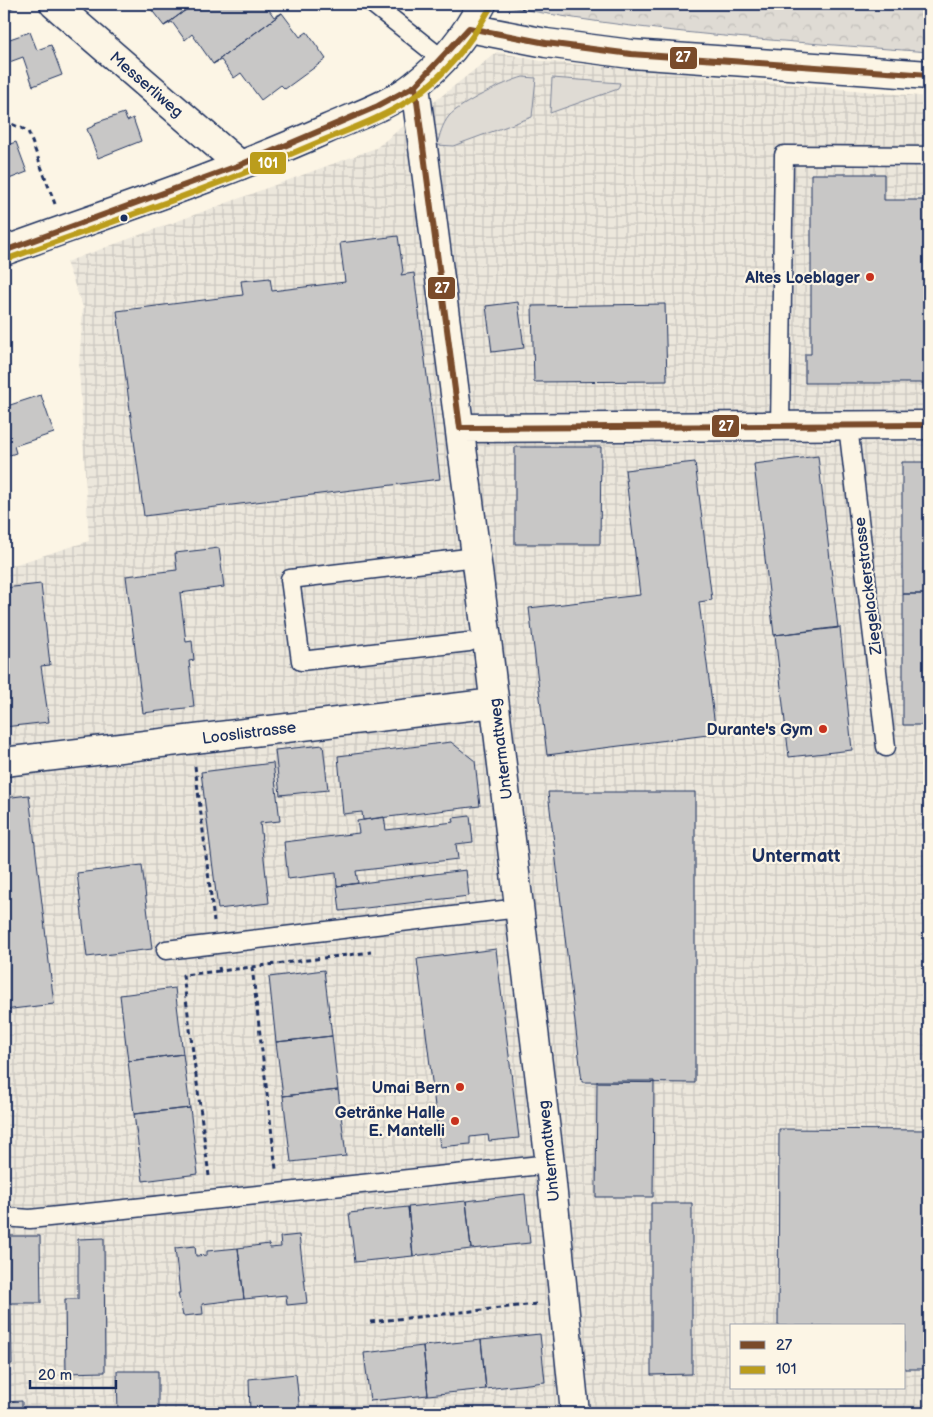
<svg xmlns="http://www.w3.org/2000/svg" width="933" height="1417" font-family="'Balsamiq Sans',sans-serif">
<defs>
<pattern id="industrial-grid" width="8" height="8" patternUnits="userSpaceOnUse" patternTransform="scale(1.25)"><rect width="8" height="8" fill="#ece7dc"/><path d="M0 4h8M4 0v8" fill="none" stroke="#cac6bf"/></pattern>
<pattern id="forest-crowns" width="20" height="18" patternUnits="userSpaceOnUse" patternTransform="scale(1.25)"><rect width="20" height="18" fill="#dfdbd4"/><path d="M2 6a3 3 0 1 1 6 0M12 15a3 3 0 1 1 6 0" fill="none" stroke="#bfbcb8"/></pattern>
</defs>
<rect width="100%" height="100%" fill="#fcf5e5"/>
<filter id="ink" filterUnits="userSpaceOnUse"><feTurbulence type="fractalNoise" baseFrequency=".02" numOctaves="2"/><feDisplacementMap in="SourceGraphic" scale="10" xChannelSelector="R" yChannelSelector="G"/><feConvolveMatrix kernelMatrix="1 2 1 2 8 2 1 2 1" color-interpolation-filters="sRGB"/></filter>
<g filter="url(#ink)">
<path fill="url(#industrial-grid)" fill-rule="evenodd" d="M497,52L541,61L929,97V1413H4V568L89,541L79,367L83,307L66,262L376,148ZM732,1326H904V1388H732Z"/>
<path fill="#dfdbd4" stroke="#7d8599" d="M523,77L536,78L532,117L453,146L437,145C440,134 442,125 449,116C461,103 505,82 523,77Z
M552,78L620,83L618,89L550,113Z"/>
<path fill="url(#forest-crowns)" stroke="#7d8599" d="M495,4H929V52C784,41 637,33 495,4Z"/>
<path fill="#c8c7c6" stroke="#1b2f5e" d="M4,4H15L16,6L4,12Z
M147,4H194L164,26Z
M194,4H265L274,17L282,13L213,64L192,34L185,40L172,22L164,26Z
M282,13L300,37L307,32L326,59L285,89L281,85L261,100L241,73L234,78L221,60L213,64Z
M30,32L37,50L51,45L62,75L33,86L23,57L4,64V41Z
M124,113L127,121L133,118L141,141L98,158L87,129L96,125L95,123Z
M16,142L27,172L4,181V146Z
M811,174H884V200H929V383H805V354H811Z
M398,236L403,271L401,275L414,273L440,479L144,516L117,311L243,295L241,281L270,278L272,291L345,282L340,243Z
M518,302L524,348L492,352L486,306Z
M665,304L667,381L534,382L532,306Z
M41,395L54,433L14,446L16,453L4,457V432L7,430L4,419V407Z
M515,447H601L600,544H515Z
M818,456L838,628L774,635L754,464Z
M695,462L712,600L699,602L716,734L547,755L529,608L640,595L625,470Z
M902,462H929V594H902Z
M219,548L224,587L180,593L186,642L192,641L194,660L189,661L194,707L143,713L126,576L177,570L175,553Z
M41,584L50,665L41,666L49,722L4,727V675H10L4,638V588Z
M903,594H929V725H903Z
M840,627L852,750L789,757L775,635Z
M451,742L475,761L480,806L363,820L362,812L343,814L338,756Z
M323,745L328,790L280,795L275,750Z
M273,763L280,821L260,823L269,903L218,909L201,772Z
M548,792H695V1083L582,1082Z
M29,795L54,1004L4,1010V798Z
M470,816L473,842L456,844L458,859L356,871L358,883L337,886L336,873L288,879L284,842L359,833L357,821L384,817L386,830L454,822L453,818Z
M142,865L152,949L87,957L77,873Z
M466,870L469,896L340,911L337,886Z
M496,949L519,1138L489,1141L488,1135L470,1137V1144L440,1147L417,959Z
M324,970L332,1036L276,1042L269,977Z
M175,988L183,1054L128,1061L120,995Z
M332,1036L338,1090L283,1096L276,1042Z
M183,1054L190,1108L134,1114L128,1061Z
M597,1081H654L653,1197H596Z
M338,1090L346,1156L291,1162L283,1096Z
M190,1108L198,1174L143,1181L134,1114Z
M779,1129L929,1130V1369H904V1326H778Z
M525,1194L530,1243L471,1249L466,1201Z
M466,1201L471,1249L413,1256L408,1207Z
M651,1203H692V1374L651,1375Z
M408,1207L413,1256L355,1262L349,1213Z
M299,1235L307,1303L287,1305L286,1295L244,1299L238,1248L269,1244L270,1248L281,1247L280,1237Z
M4,1236H40L41,1303H11L12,1364H4Z
M104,1238L105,1372L66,1373L65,1299H78V1239Z
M195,1246L196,1256L207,1255V1251L238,1248L244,1299L202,1304L203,1314L183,1316L178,1293H180L175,1248Z
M540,1334L545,1382L486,1389L481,1340Z
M481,1340L486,1389L428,1395L423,1346Z
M423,1346L428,1395L370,1401L364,1353Z
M117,1371H158V1413H118Z
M296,1374L300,1413H250L249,1379Z
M22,1401V1413H4V1402Z"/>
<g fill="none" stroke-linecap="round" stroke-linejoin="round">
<defs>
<path id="lane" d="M373,4L442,59
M780,426L784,155L929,156
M848,426L886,747
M469,642L301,661L290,579L476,557
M166,950L519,908
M4,1217L30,1219L550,1164"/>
<path id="street" d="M54,4L240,165
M469,28L546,43L631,54L929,75
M415,86L487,640L550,1164L575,1413
M460,428L929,425
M4,762L494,703"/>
<path id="secondary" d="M4,251C112,212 222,176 327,129C356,116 390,105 415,85C443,64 466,35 482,4"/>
</defs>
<use href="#lane" stroke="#1b2f5e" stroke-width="21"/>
<use href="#street" stroke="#1b2f5e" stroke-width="31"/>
<use href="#secondary" stroke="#1b2f5e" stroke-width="31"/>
<path stroke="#1b2f5e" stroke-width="3" stroke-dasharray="5 4" stroke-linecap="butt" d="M521,8L531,4
M4,121L28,131L55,204
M195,766L214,921
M219,967L220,971L371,952
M252,967L276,1169
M209,1176L183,975L220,971
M370,1322L537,1304"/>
<use href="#lane" stroke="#fcf5e5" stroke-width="18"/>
<use href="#street" stroke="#fcf5e5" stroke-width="28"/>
<use href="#secondary" stroke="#fcf5e5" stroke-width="28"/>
<defs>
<path id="bus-1" d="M415,86L460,428L929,425
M4,251L240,165L378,106L415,86L469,28L546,43L631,54L929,75"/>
<path id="bus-2" d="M7,259C109,223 212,188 312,145C345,131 381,119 411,99C445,76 470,44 490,8"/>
</defs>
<use href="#bus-1" stroke="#fcf5e5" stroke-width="10"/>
<use href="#bus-2" stroke="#fcf5e5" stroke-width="10"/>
<use href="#bus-1" stroke="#7a4b2a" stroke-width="6"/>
<use href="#bus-2" stroke="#bb9d1c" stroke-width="6"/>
</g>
</g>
<circle fill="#1b2f5e" stroke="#fcf5e5" stroke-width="2" cx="124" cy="218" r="4.5"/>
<g fill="#c8321e" stroke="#fcf5e5" stroke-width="2">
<circle cx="870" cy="277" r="5"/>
<circle cx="823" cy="729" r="5"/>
<circle cx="460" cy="1087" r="5"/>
<circle cx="455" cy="1121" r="5"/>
</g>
<g text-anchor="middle" stroke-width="4.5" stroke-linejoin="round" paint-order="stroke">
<g font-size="16" fill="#1b2f5e" stroke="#fcf5e5">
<text transform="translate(147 84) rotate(41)" y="6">Messerliweg</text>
<text transform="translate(867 586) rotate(-97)" y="6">Ziegelackerstrasse</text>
<text transform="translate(249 732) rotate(-7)" y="6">Looslistrasse</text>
<text transform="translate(500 749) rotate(-97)" y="6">Untermattweg</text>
<text transform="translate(548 1151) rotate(-96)" y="6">Untermattweg</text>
</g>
<g font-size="16" font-weight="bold" fill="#1b2f5e" stroke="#fcf5e5" text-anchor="end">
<text x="860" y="283">Altes Loeblager</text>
<text x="813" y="735">Durante's Gym</text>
<text x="450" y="1093">Umai Bern</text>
<text x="445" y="1118">Getränke Halle<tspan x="445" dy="18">E. Mantelli</tspan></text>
</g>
<g font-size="19" font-weight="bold" fill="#1b2f5e" stroke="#fcf5e5">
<text x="796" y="862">Untermatt</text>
</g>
</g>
<g stroke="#fcf5e5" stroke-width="2">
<rect x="669" y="46" width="29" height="24" rx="5" fill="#7a4b2a"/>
<rect x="249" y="151" width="38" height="24" rx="5" fill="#bb9d1c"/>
<rect x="427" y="276" width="29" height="24" rx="5" fill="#7a4b2a"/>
<rect x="711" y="414" width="29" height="24" rx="5" fill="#7a4b2a"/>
</g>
<g font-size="14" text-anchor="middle" font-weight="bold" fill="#fff">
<text x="683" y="62">27</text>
<text x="268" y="168">101</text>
<text x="442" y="293">27</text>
<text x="726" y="431">27</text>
</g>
<rect width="933" height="1417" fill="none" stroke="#fcf5e5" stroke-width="20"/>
<rect x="10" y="10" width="913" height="1397" fill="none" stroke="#1b2f5e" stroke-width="2" filter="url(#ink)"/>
<rect x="730" y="1324" width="175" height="65" fill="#fcf5e5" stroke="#a2a6af"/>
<rect x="740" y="1341" width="25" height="8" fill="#7a4b2a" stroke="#a2a6af"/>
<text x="776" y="1350" font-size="15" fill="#1b2f5e">27</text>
<rect x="740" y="1366" width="25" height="8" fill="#bb9d1c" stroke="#a2a6af"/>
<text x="776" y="1374" font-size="15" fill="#1b2f5e">101</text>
<path d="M30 1380v8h86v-8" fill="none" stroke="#1b2f5e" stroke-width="2.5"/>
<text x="38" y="1380" font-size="15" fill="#1b2f5e" stroke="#fcf5e5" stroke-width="4" paint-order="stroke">20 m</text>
</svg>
